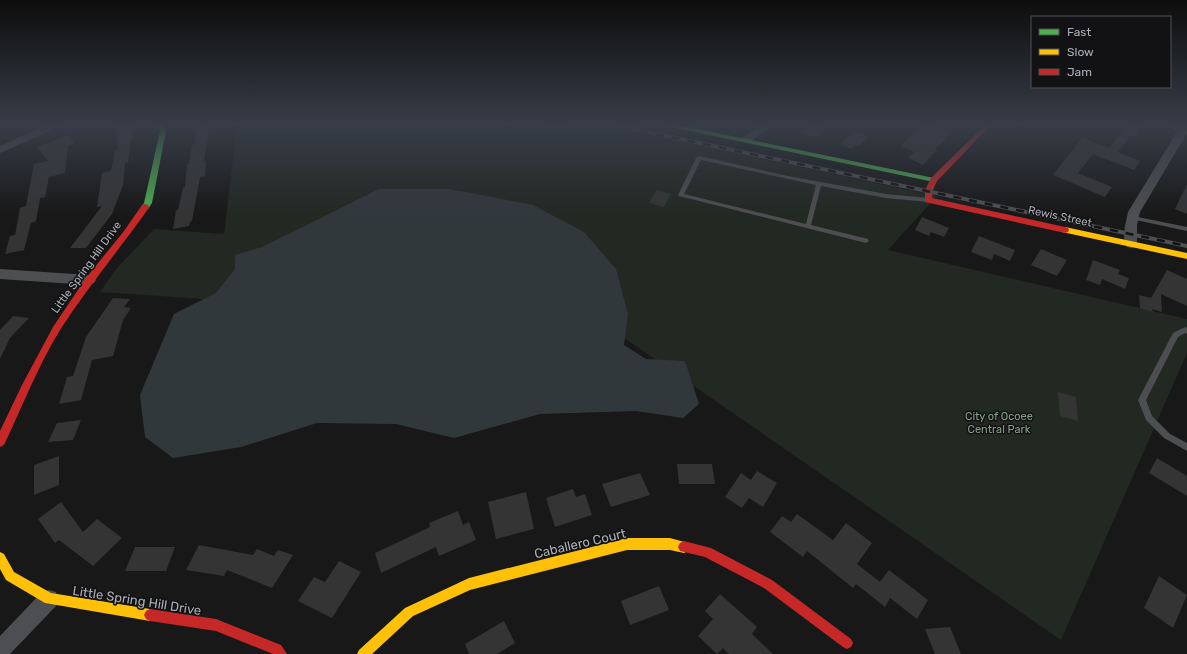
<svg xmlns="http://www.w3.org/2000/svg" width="1187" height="654" font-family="Rubik,sans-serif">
<rect width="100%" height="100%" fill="#181818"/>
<path fill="#222822" d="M234,124H590L683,142L937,196L888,250L1187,319V353L1061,640L594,317L551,322L100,292L116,269L154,229L224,234L236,132Z"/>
<path fill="#31383c" d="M379,189H449L533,205L584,232L616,269L628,314L624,345L646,359L685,361L699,404L683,418L636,411L540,414L454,438L396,424L317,423L241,447L173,458L145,437L140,395L174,314L216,293L235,269V255L262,247Z"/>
<path fill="#343435" d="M116,124H132L133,139L131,140L128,162L125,163L123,185L112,214L86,248H70L102,206L97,207L102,173L111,171L115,151L118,150Z
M210,124L204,161H206L205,176L200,177L192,221L190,222L189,226L173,229L176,210H178L183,188L185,187L187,164H189L192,145L195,144L197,126Z
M814,124H831L814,138L802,132Z
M923,124H929L951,133L935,149L937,150L923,165L908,158L914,152L900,146Z
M1128,124L1141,127L1135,137L1131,135L1118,152L1140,161L1134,170L1093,154L1078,173L1112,187L1105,197L1053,175L1082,138L1109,148Z
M855,131L869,137L859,146L856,145L851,149L840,144Z
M68,135L75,143L68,146L65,173L49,177L45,197L40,198L36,221L31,223L24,250L5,254L10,236L15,235L20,208L26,206L34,164L48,161L37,147Z
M1187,184V214L1175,209Z
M657,190L671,194L664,207L649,203Z
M922,217L949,228L944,237L931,232L929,236L915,230Z
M979,236L1015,250L1010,261L994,254L992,260L971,252Z
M1041,249L1067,260L1057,276L1031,265Z
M1093,260L1120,270L1118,274L1129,278L1125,289L1102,279L1100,285L1086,280Z
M1167,270L1187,279V306L1161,294L1162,312L1152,309L1153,312L1140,308L1139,295L1151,298Z
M113,298L130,299L124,307L131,308L123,320L113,356L92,360L81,400L59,404L67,377L73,376L86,337Z
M13,316L29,318L10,338L0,359V330Z
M1058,392L1076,397L1078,421L1060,416Z
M81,420L73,440L48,442L57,423Z
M59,456V485L34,495V465Z
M1157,458L1187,476V496L1149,473Z
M677,464H712L715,484H679Z
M757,471L777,483L763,507L749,498L742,508L725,497L741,473L751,480Z
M640,473L650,495L611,507L602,484Z
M573,489L576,497L585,494L592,515L555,527L546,498Z
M526,492L534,529L496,539L488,502Z
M61,502L83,532L97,519L122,538L93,566L59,540L55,543L38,519Z
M458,511L463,525L469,522L476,540L439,556L436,547L381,573L375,553L430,527L429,523Z
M797,514L833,540L846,523L872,543L857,564L880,582L889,570L928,600L917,619L890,598L885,607L856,584L853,588L807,551L803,557L770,532L782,516L791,522Z
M199,545L253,555L257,549L274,556L278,550L293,555L272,588L227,570L224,576L186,570Z
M135,547H175L166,571H125Z
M339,561L361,572L332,618L298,601L314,577L325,582Z
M1159,576L1187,595L1173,628L1144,608Z
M659,586L669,610L630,625L621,601Z
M720,594L757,627L752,634L773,654H729L723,648L717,654L698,636L713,619L705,611Z
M504,621L515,643L497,654H469L465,644Z
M950,627L961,654H935L925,629Z"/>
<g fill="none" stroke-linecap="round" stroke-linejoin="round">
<path fill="#4d4e51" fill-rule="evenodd" d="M540,124H578C570,128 545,129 540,124Z
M699,156L788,176L886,194L928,198L931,200L928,202L886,198L821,186L811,225L868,239L869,241L866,243L679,196L678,195L696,158ZM701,160L816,185L806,224L684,194Z
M1133,216L1187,227V231L1131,219L1130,218Z
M1185,327L1187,328V334L1185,333L1178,337L1146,400L1152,416L1170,434L1187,443V451L1164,438L1146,420L1138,400L1173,333Z"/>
<path fill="#4d4e51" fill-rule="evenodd" d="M49,124H62L61,126L0,153V146Z
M762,124H773L750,142H742L741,140L742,138Z
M1163,124H1187V133L1140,212L1137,225V244L1135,247L1131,248L1127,247C1121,238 1126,222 1128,212L1178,130L1164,126Z
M0,269L89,275L94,277L96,280L94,283L89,285L0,279Z
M49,590L56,592L58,599L56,606L10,654H0V636L42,592Z"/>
<path fill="#4caf50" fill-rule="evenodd" d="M158,124H164L166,131L152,203L148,209L145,210L141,207L144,203L160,131Z
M663,124H674L934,178L938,180L934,182L666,126Z"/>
<path fill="#ffc107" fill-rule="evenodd" d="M1065,227L1187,253V259L1062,232L1061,230L1062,228Z
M627,538H670L688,543L690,547L688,551L684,553L670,550H627L470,590L413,616L372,654H357L359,650L405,608L469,578Z
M0,552L4,554L14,572L51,593L150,609L154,611L156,615L154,619L150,621L45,603L6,580L0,569Z"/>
<path fill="#c62828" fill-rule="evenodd" d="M986,124H992L937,181L933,190L932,198L1065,227L1068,228L1069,230L1068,232L1065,233L925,202V190L931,178Z
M145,204L148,205L149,207L148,209C119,250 87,288 60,330C38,366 22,407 4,445L0,447V431L22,385L53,327L86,278L124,231L142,205Z
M684,541L711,548L772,580L851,639L853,643L851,647L847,649L843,647L764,588L705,557L680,551L678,547L680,543Z
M150,609L216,619L281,645L287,654H273L216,631L150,621L146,619L144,615L146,611Z"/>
<defs>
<path id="rail" d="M609,124L1187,246"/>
</defs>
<use href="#rail" stroke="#4e4f51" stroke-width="4"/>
<use href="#rail" stroke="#121214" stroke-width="2.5" stroke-dasharray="8" stroke-linecap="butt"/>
</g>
<linearGradient id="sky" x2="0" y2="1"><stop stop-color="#0d0d0d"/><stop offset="0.58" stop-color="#373d48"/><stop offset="1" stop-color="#373d48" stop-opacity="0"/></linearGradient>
<rect width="1187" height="215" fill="url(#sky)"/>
<g text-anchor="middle" stroke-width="3" stroke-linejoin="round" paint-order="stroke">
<g font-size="11" fill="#abb0b7" stroke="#121214">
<text transform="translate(1060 216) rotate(12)" y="4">Rewis Street</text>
<text transform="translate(86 267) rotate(-54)" y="4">Little Spring Hill Drive</text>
</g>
<g font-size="11" fill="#85a085" stroke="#121214">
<text x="999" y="420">City of Ocoee<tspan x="999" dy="13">Central Park</tspan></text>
</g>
<g font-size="13" fill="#abb0b7" stroke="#121214">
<text transform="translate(580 543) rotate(-13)" y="5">Caballero Court</text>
<text transform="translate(137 600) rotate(9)" y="5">Little Spring Hill Drive</text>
</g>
</g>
<rect x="1031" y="16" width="140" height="72" fill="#121214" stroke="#4f5155"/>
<rect x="1039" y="29" width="20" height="6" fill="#4caf50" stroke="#4f5155"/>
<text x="1067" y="36" font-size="12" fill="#abb0b7">Fast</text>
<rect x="1039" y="49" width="20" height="6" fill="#ffc107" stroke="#4f5155"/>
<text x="1067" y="56" font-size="12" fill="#abb0b7">Slow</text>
<rect x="1039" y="69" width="20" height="6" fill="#c62828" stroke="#4f5155"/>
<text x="1067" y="76" font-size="12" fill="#abb0b7">Jam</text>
</svg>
